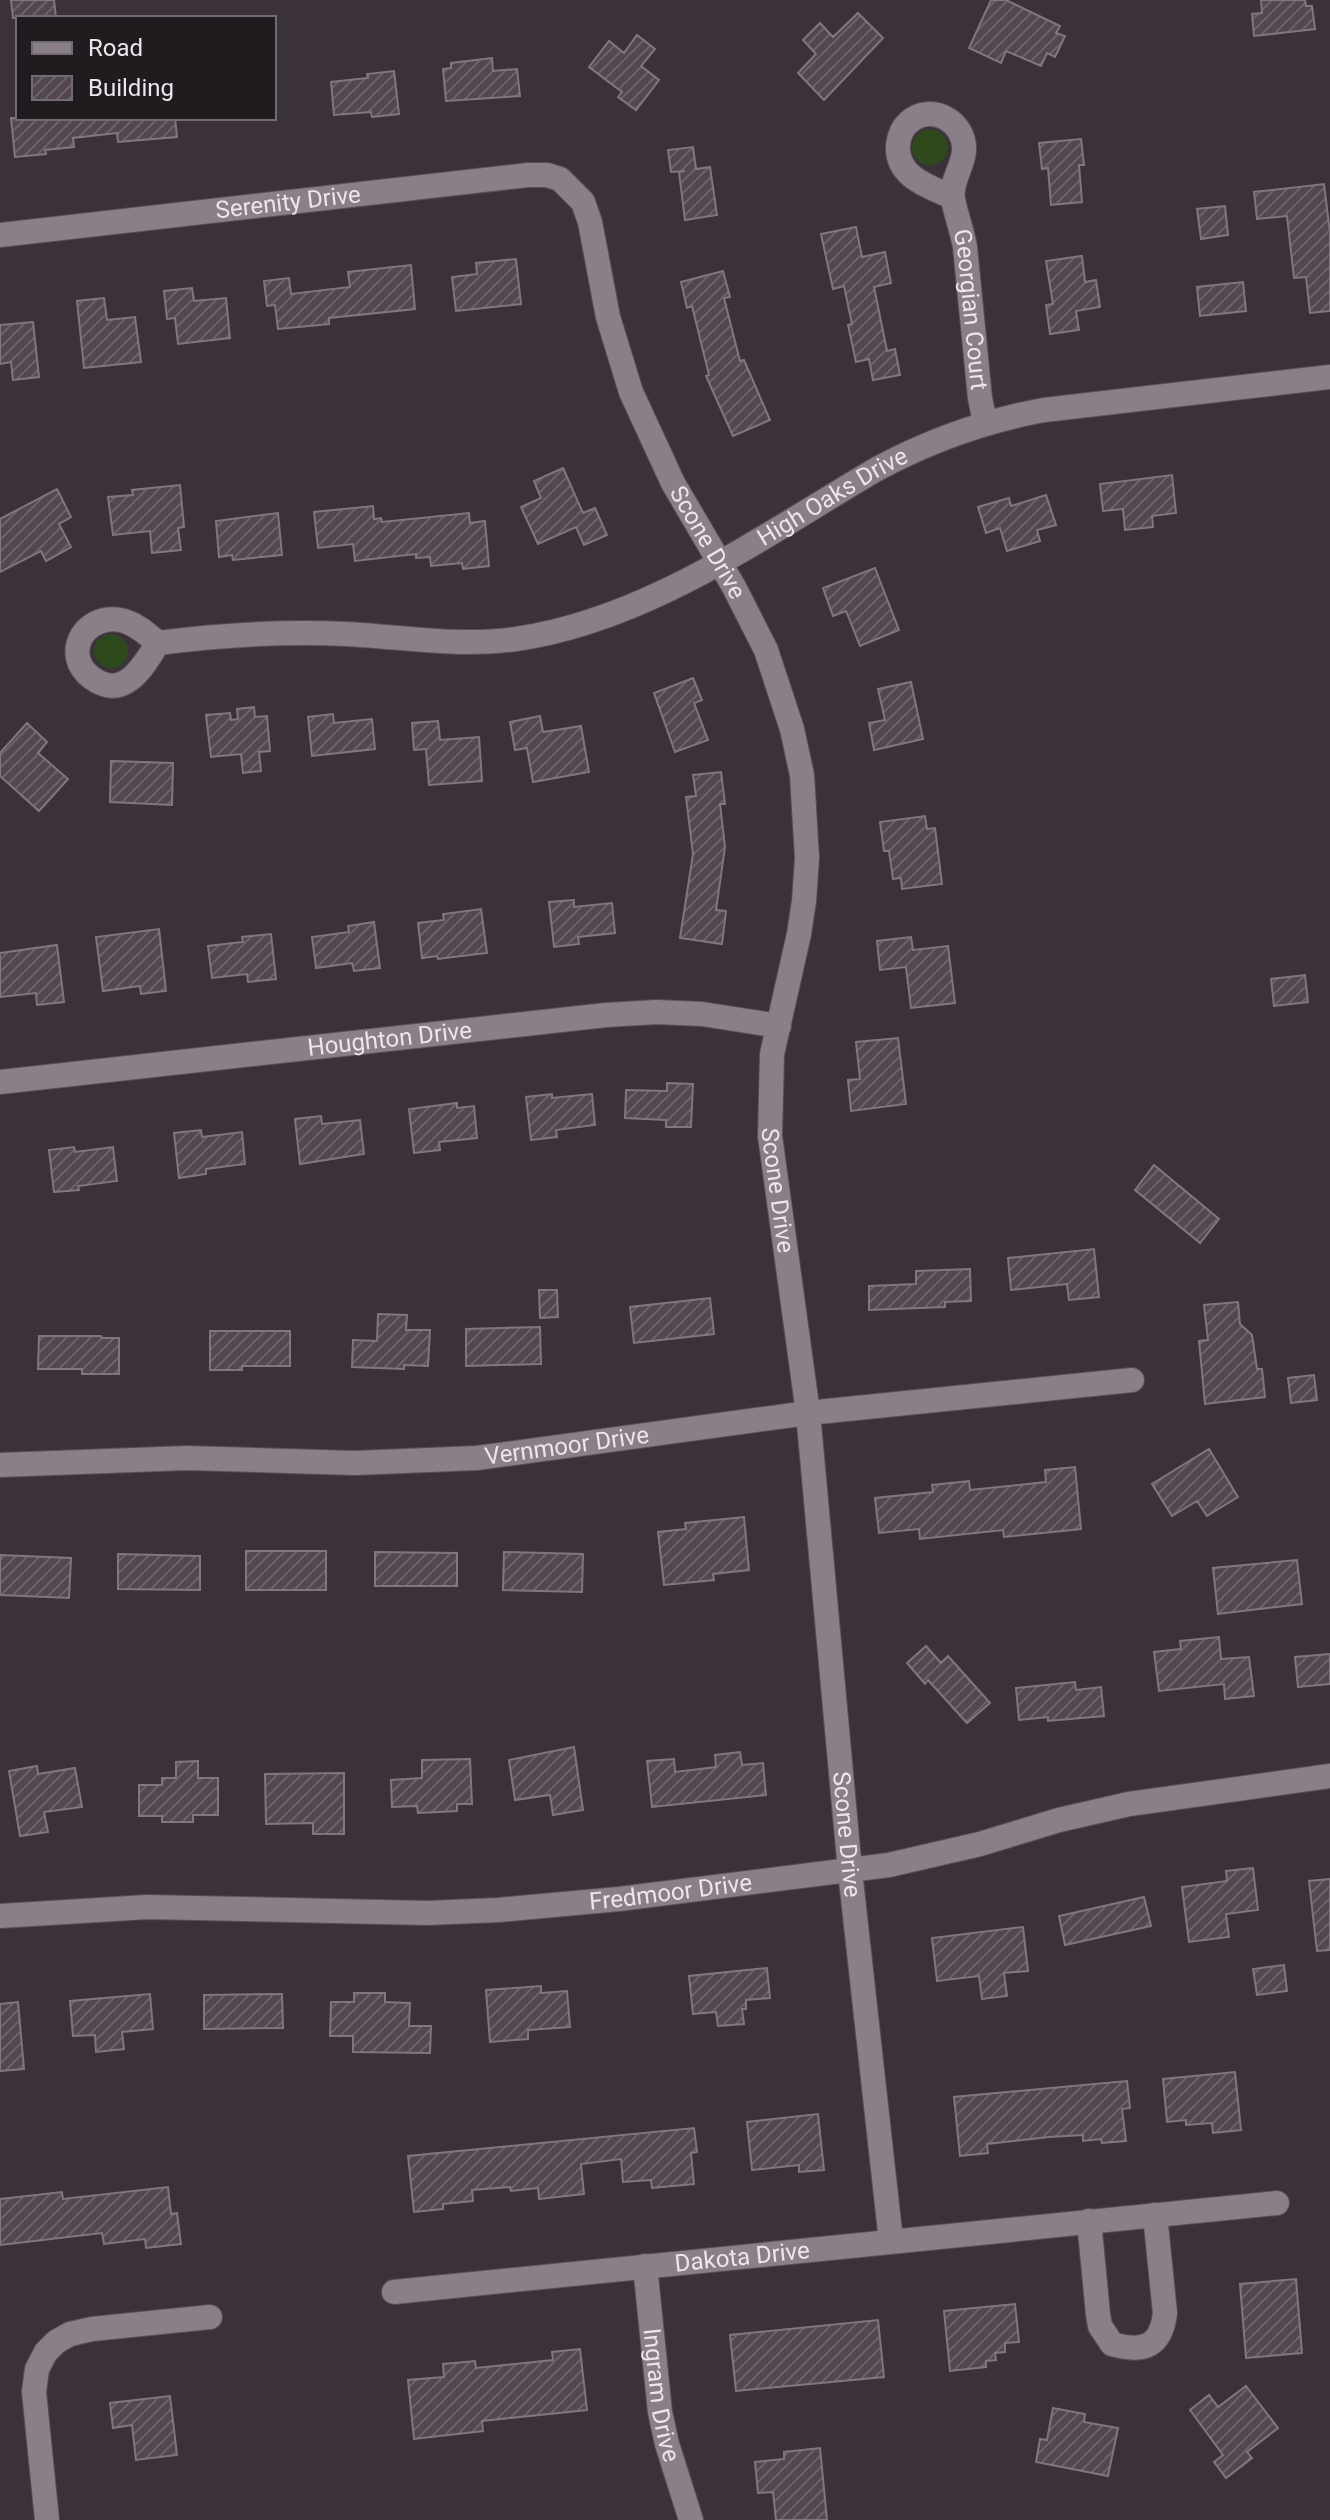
<svg xmlns="http://www.w3.org/2000/svg" width="1330" height="2520" font-family="Roboto,sans-serif">
<defs>
<pattern id="building-hatch" width="6" height="6" patternUnits="userSpaceOnUse" patternTransform="scale(2)"><rect width="6" height="6" fill="#524751"/><path d="M-1 1l2-2M0 6l6-6M5 7l2-2" fill="none" stroke="#6b616a"/></pattern>
</defs>
<rect width="100%" height="100%" fill="#3b313b"/>
<path fill="#2e4a1c" d="M912 147a18 18 0 1 1 36 0a18 18 0 1 1-36 0Z
M94 651a17 17 0 1 1 34 0a17 17 0 1 1-34 0Z"/>
<path fill="url(#building-hatch)" stroke="#817680" stroke-width="2" d="M11,0H54L56,18H13Z
M991,0H1006L1060,26L1056,33L1065,36L1055,57L1047,53L1041,66L1006,51L1001,63L969,48Z
M1261,0H1305L1306,6H1312L1315,29L1254,36L1252,14L1262,13Z
M858,13L883,38L824,100L798,73L816,54L803,40L820,23L833,37Z
M637,35L655,49L641,66L659,80L636,110L618,97L622,92L589,67L609,41L624,53Z
M492,58L493,71L517,69L520,96L446,101L443,69L451,68V63Z
M394,71L399,114L372,117L371,112L334,115L331,82L368,78L367,74Z
M11,118H175L177,137L118,142L117,133L73,138L74,147L45,150L46,154L15,157Z
M1081,139L1084,165H1079L1082,202L1051,205L1048,168L1042,169L1039,143Z
M693,147L696,169L710,167L717,215L685,220L679,172L685,171L671,172L668,150Z
M1324,184L1330,233V311L1310,313L1306,277L1294,278L1287,216L1257,219L1254,192Z
M1225,206L1228,235L1201,239L1197,209Z
M856,227L862,257L885,252L891,283L874,287L887,351L895,349L900,375L873,380L869,359L856,362L848,325L852,324L844,286L833,289L821,234Z
M1082,256L1085,282L1096,280L1100,307L1076,311L1079,330L1050,334L1046,305L1053,304L1046,261Z
M516,259L521,304L456,311L452,277L477,274L476,263Z
M411,265L415,309L329,318V324L278,329L275,305L267,306L264,281L289,278L291,294L350,287L348,272Z
M723,271L730,297L724,298L740,361L744,360L770,420L733,436L706,376L709,375L692,306L687,308L681,282Z
M1243,282L1246,311L1200,316L1197,287Z
M192,288L194,301L226,298L230,338L178,344L175,318L167,319L164,291Z
M104,298L107,320L135,317L141,362L84,368L77,301Z
M33,322L39,377L13,380L11,362L0,364V325Z
M563,468L583,513L595,508L607,535L584,545L576,527L538,544L521,507L541,498L534,481Z
M1172,475L1176,513L1152,516L1153,527L1125,530L1123,509L1103,511L1100,484Z
M180,485L184,527L178,528L181,550L152,553L150,531L113,535L108,497L133,495L132,490Z
M57,489L71,517L59,524L71,547L46,561L41,551L0,572V519Z
M1046,495L1056,525L1037,530L1040,541L1007,551L1000,528L986,533L978,507L1009,498L1011,506Z
M373,506L374,519L381,518L382,522L469,513L470,523L485,521L489,566L463,569L462,563L431,566L430,557L416,558V554L355,561L353,544L318,548L314,512Z
M278,513L282,555L233,560L232,555L219,557L216,521Z
M875,568L899,630L860,646L846,611L833,616L823,588Z
M693,678L702,700L694,703L708,740L675,752L654,693Z
M911,682L923,739L874,750L869,723L885,720L878,689Z
M254,707L255,717L267,716L270,751L259,752L261,771L243,773L241,754L211,757L206,715L230,713L231,720L238,719L237,709Z
M333,714L334,723L372,719L375,749L312,756L308,717Z
M540,716L543,732L581,726L589,772L533,782L527,748L515,750L510,722Z
M438,721L440,740L479,737L482,781L429,785L426,749L414,750L412,723Z
M27,723L47,742L38,753L68,779L39,811L0,776V753Z
M111,761L173,763L172,805L110,802Z
M721,772L725,804H720L725,847L716,910L726,911L722,944L680,938L693,854L686,797L696,796L693,775Z
M925,816L927,829L935,828L942,884L902,889L901,878L893,879L889,851H884L880,822Z
M574,900V907L612,903L615,933L578,937L579,944L554,947L549,902Z
M481,909L487,953L438,959L437,956L422,958L418,923L444,920L443,914Z
M374,922L380,968L354,971L352,963L316,968L312,937L349,932L348,926Z
M159,929L166,991L141,994L140,986L103,991L96,937Z
M271,934L276,979L248,982L247,974L212,978L208,946L243,942L242,937Z
M911,937L913,950L948,946L955,1003L911,1008L906,967L880,970L877,941Z
M57,945L64,1002L37,1005L36,993L0,997V953Z
M1305,975L1308,1002L1274,1006L1271,979Z
M898,1038L906,1104L851,1111L848,1080L860,1079L856,1042Z
M667,1083L693,1084L691,1127H666V1120L625,1118L626,1090L667,1091Z
M552,1094V1098L592,1094L595,1125L556,1130L557,1137L531,1140L526,1097Z
M457,1103V1108L474,1106L477,1138L439,1142L440,1150L414,1153L409,1109Z
M321,1116L322,1124L360,1120L364,1154L300,1164L295,1119Z
M201,1130L202,1137L242,1132L245,1164L206,1169V1174L179,1178L174,1133Z
M74,1147L75,1152L113,1147L117,1181L78,1186L79,1190L54,1192L49,1150Z
M1154,1165L1219,1219L1200,1243L1135,1190Z
M1094,1249L1099,1297L1069,1300L1067,1284L1011,1290L1008,1258Z
M970,1269L971,1301L945,1302V1307L869,1310V1286L916,1284V1271Z
M539,1290H557L558,1317L540,1318Z
M710,1298L714,1334L634,1343L630,1307Z
M1238,1302L1240,1324L1252,1335L1257,1369H1262L1265,1397L1205,1404L1199,1341L1208,1340L1204,1305Z
M378,1314L407,1315L406,1330H430L428,1366L404,1365V1369L352,1367L353,1340L377,1341Z
M540,1327L541,1364L466,1366V1329Z
M210,1331H290V1366H242V1370H210Z
M39,1336H101L102,1338H119V1374H82V1369H38Z
M1314,1375L1317,1400L1291,1403L1288,1378Z
M1209,1449L1238,1497L1207,1516L1197,1501L1172,1516L1152,1484Z
M1075,1467L1081,1529L1004,1537L1003,1530L920,1539L919,1529L879,1533L875,1498L933,1492L932,1485L969,1481L970,1490L1046,1482L1045,1470Z
M744,1517L749,1570L713,1574L714,1580L664,1585L658,1532L686,1529L685,1523Z
M246,1551H326V1590H246Z
M375,1552L457,1553V1586H375Z
M504,1552L583,1554L582,1592L503,1590Z
M118,1554L200,1556V1590L118,1589Z
M0,1555L71,1558L69,1598L0,1595Z
M1297,1560L1302,1604L1218,1614L1213,1568Z
M1219,1637L1221,1659L1249,1657L1254,1696L1225,1699L1224,1684L1159,1691L1154,1652L1181,1649L1180,1641Z
M926,1646L941,1663L948,1656L990,1703L967,1723L928,1680L925,1684L907,1663Z
M1330,1654V1684L1298,1687L1295,1657Z
M1075,1682L1076,1690L1101,1687L1104,1716L1048,1721V1717L1019,1720L1016,1688Z
M574,1747L583,1810L553,1815L550,1795L515,1800L509,1760Z
M740,1752L742,1765L763,1763L766,1795L652,1807L647,1761L674,1759L675,1772L716,1767L715,1755Z
M470,1759L472,1804H457V1811L418,1813L417,1806L392,1807L391,1780L422,1778V1760Z
M198,1761V1778H218V1815H193V1822H162V1816H139V1785H162V1778H176V1762Z
M37,1766L38,1774L75,1768L82,1807L44,1812L48,1832L20,1836L9,1771Z
M344,1773V1834H313V1823L266,1824L265,1774Z
M1253,1868L1258,1910L1226,1914L1229,1937L1189,1942L1182,1887L1227,1881L1226,1871Z
M1330,1879V1950L1317,1951L1309,1881Z
M1144,1897L1151,1926L1065,1945L1059,1916Z
M1023,1927L1028,1971L1004,1973L1007,1996L982,1999L979,1976L937,1981L932,1938Z
M1284,1965L1287,1991L1257,1995L1253,1969Z
M767,1968L770,1998L746,2000V2009H742L744,2024L718,2026L716,2012L693,2014L689,1976Z
M541,1986V1993L567,1991L570,2027L528,2030V2039L490,2042L486,1990Z
M354,1993H385V2002L410,2003L409,2026H431L430,2053L353,2052V2036H330L331,2002H354Z
M150,1994L153,2029L122,2032L124,2049L96,2052L95,2035L73,2036L70,2001Z
M282,1994L283,2028L204,2029V1995Z
M18,2002L24,2069L0,2071V2004Z
M1235,2072L1241,2130L1213,2133L1212,2123L1186,2125V2120L1167,2122L1163,2079Z
M1127,2081L1130,2108L1122,2109L1126,2141L1102,2143L1101,2139L1083,2141V2135L1049,2137L987,2144L988,2153L960,2156L954,2097Z
M818,2114L824,2170L799,2172V2165L752,2170L747,2122Z
M694,2128L697,2152L691,2153L694,2184L652,2188L651,2180L623,2182L621,2159L581,2164L584,2194L539,2199L538,2188L511,2191L510,2187L472,2190L473,2201L443,2204V2209L414,2212L408,2156Z
M168,2187L171,2214L177,2213L181,2244L146,2248L145,2239L104,2244L102,2233L0,2245V2199L62,2192L63,2199Z
M1296,2279L1302,2353L1246,2358L1240,2284Z
M1015,2304L1019,2342L1005,2343V2352L995,2353L996,2360L986,2361V2367L950,2371L944,2311Z
M878,2320L884,2377L736,2391L730,2335Z
M580,2349L587,2410L482,2421L483,2431L414,2439L408,2380L444,2377L443,2364L475,2361L476,2368L553,2360L552,2352Z
M1246,2386L1278,2428L1247,2452L1252,2458L1226,2478L1214,2462L1223,2455L1190,2410L1209,2395L1218,2407Z
M170,2396L177,2455L136,2460L132,2425L113,2428L110,2403Z
M1053,2408L1085,2414L1084,2422L1118,2428L1108,2476L1036,2462L1040,2439L1047,2440Z
M820,2448L827,2520H776L773,2492L758,2493L755,2462L784,2459V2452Z"/>
<g fill="none" stroke-linecap="round" stroke-linejoin="round">
<defs>
<g id="minor">
<path id="s1" d="M952,197C928,186 896,177 898,145C899,137 901,129 908,123C930,102 966,121 964,151C963,167 950,182 953,199C956,215 962,230 965,247L980,398L985,423"/>
<path id="s2" d="M0,235L528,175H547L560,179L583,202L590,222L608,317L631,392L673,483L734,587L766,650L792,729L802,775L807,858L804,901L799,934L772,1054L770,1136L808,1413L850,1871L891,2241"/>
<path id="s3" d="M158,643C143,667 124,701 92,678C85,673 80,667 78,658C73,630 103,612 127,622C139,626 148,635 158,643C221,635 283,631 346,634C403,637 459,647 516,639C648,620 764,535 877,469C931,440 984,421 1044,410L1330,377"/>
<path id="s4" d="M0,1082L606,1015L657,1012L702,1014L779,1026"/>
<path id="s5" d="M0,1465L187,1458L355,1463L477,1458L808,1413L1132,1380"/>
<path id="s6" d="M0,1916L147,1907L427,1913L498,1910L619,1899L889,1865L980,1844L1059,1820L1129,1804L1330,1776"/>
<path d="M1089,2221L1098,2314L1100,2326L1112,2344C1143,2353 1161,2347 1165,2313L1155,2215"/>
<path id="s7" d="M645,2266L660,2412L667,2444L691,2520"/>
<path id="s8" d="M394,2292L1277,2203"/>
<path d="M47,2520L34,2392L37,2369L46,2352L56,2342L70,2334L92,2329L210,2317"/>
</g>
</defs>
<use href="#minor" stroke="#574e56" stroke-width="26"/>
<use href="#minor" stroke="#8a7e89" stroke-width="24"/>
</g>
<g text-anchor="middle" stroke-width="8" stroke-linejoin="round" paint-order="stroke">
<g font-size="24" fill="#ece5eb" stroke="#1f1b1f">
<text dy="8" stroke="none"><textPath href="#s2" startOffset="290">Serenity Drive</textPath></text>
<text dy="8" stroke="none"><textPath href="#s1" startOffset="348">Georgian Court</textPath></text>
<text dy="8" stroke="none"><textPath href="#s3" startOffset="932">High Oaks Drive</textPath></text>
<text dy="8" stroke="none"><textPath href="#s2" startOffset="962">Scone Drive</textPath></text>
<text dy="8" stroke="none"><textPath href="#s4" startOffset="392">Houghton Drive</textPath></text>
<text dy="8" stroke="none"><textPath href="#s2" startOffset="1634">Scone Drive</textPath></text>
<text dy="8" stroke="none"><textPath href="#s5" startOffset="568">Vernmoor Drive</textPath></text>
<text dy="8" stroke="none"><textPath href="#s2" startOffset="2282">Scone Drive</textPath></text>
<text dy="8" stroke="none"><textPath href="#s6" startOffset="672">Fredmoor Drive</textPath></text>
<text dy="8" stroke="none"><textPath href="#s8" startOffset="350">Dakota Drive</textPath></text>
<text dy="8" stroke="none"><textPath href="#s7" startOffset="130">Ingram Drive</textPath></text>
</g>
</g>
<rect x="16" y="16" width="260" height="104" fill="#1f1b1f" stroke="#716c71" stroke-width="2"/>
<rect x="32" y="42" width="40" height="12" fill="#8a7e89" stroke="#716c71" stroke-width="2"/>
<text x="88" y="56" font-size="24" fill="#ece5eb">Road</text>
<rect x="32" y="76" width="40" height="24" fill="url(#building-hatch)" stroke="#716c71" stroke-width="2"/>
<text x="88" y="96" font-size="24" fill="#ece5eb">Building</text>
</svg>
